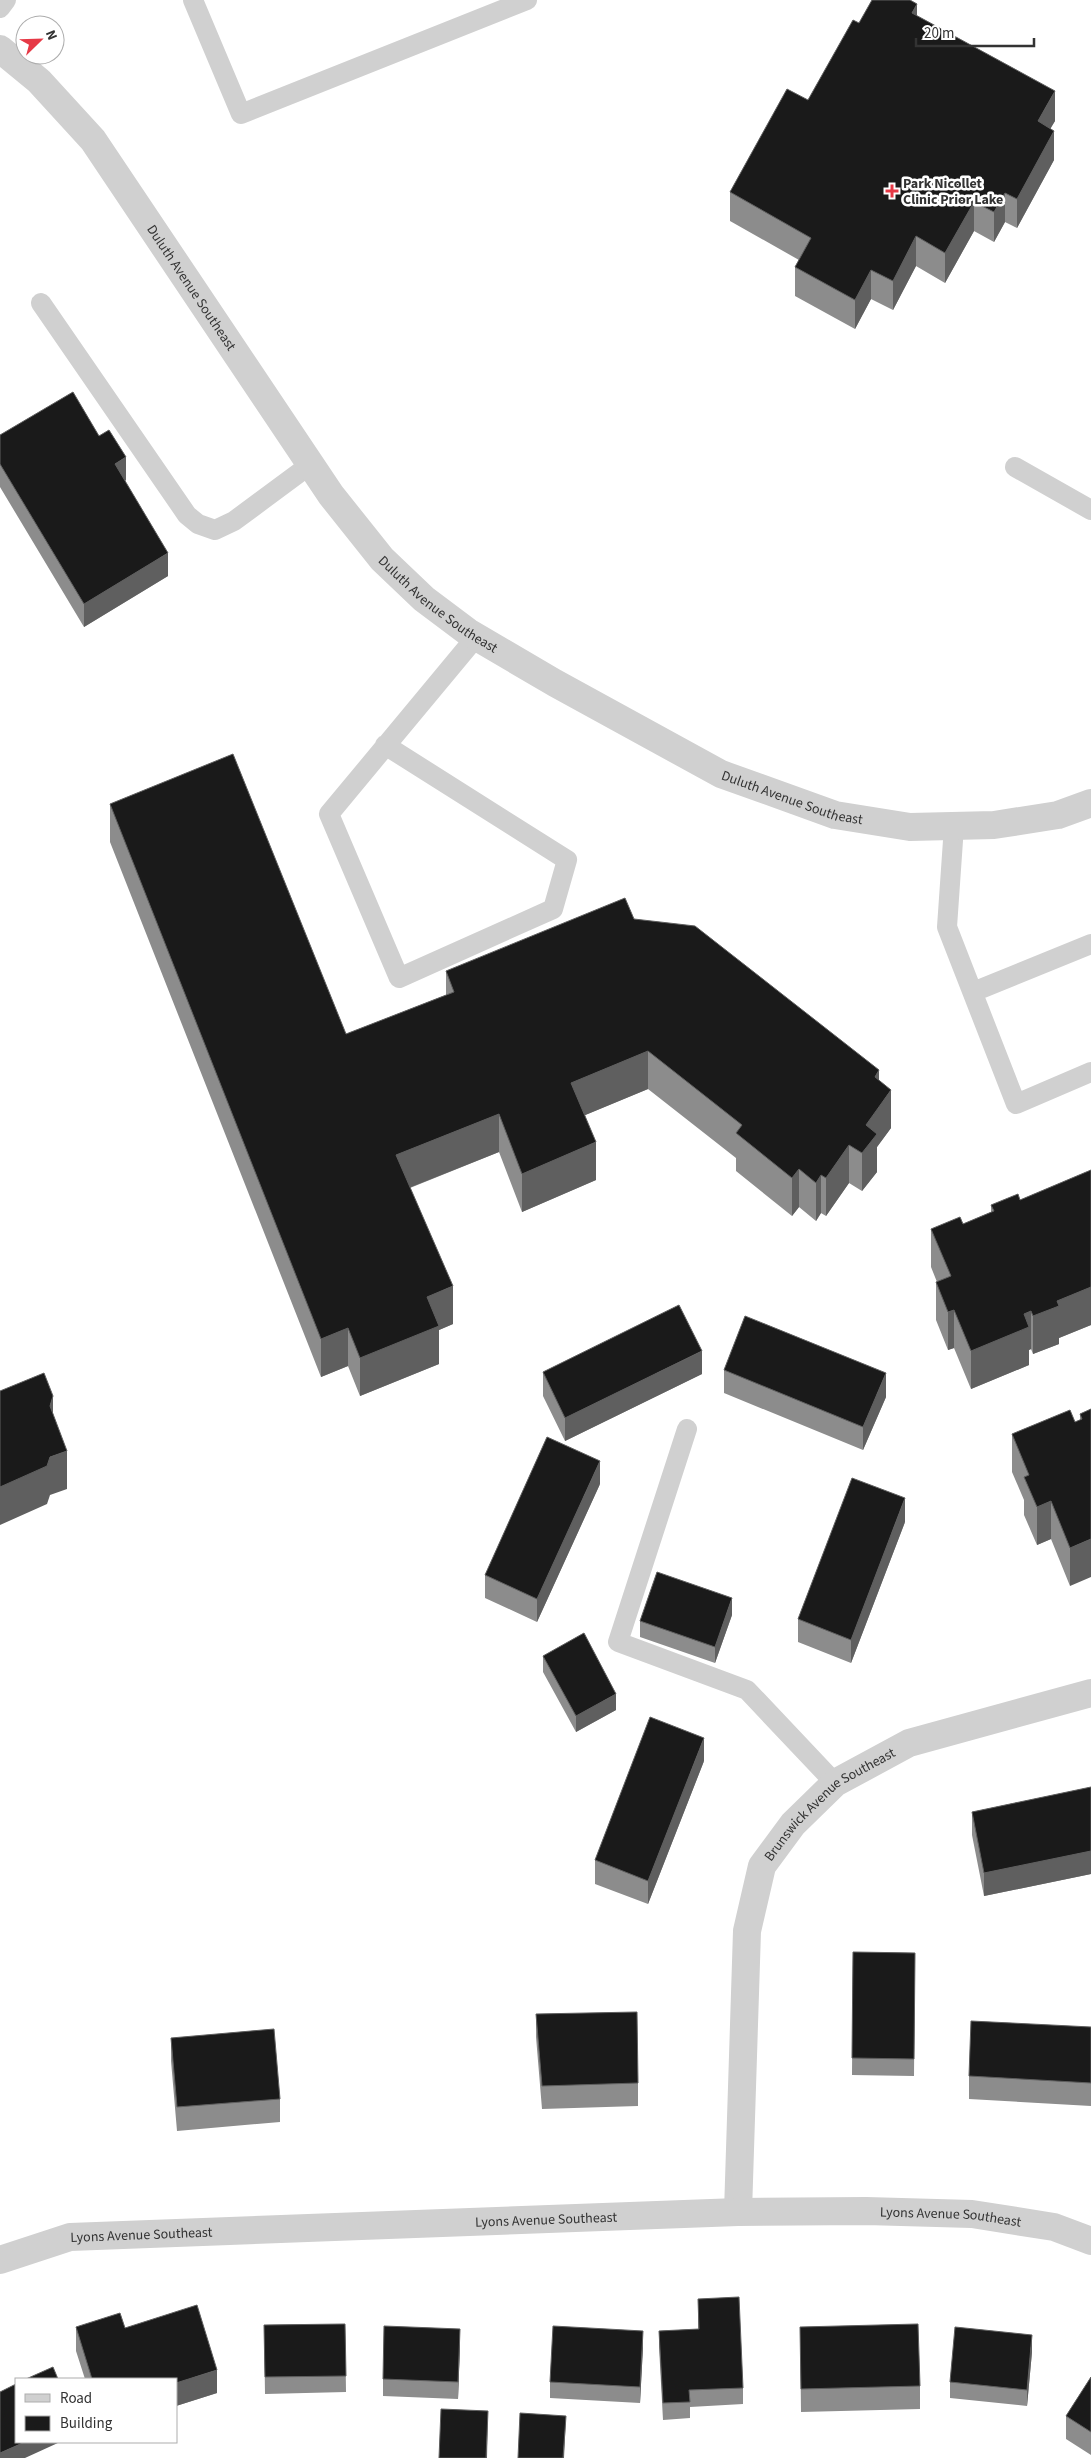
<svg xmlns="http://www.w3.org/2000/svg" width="1091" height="2458" font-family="'Source Sans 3',sans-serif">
<rect width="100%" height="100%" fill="#fff"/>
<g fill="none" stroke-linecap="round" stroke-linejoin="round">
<path stroke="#d0d0d0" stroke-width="20" d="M193,0L241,114L527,0
M0,8L6,0
M41,303L187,515L198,524L215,530L234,521L311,464
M1015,467L1091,510
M385,745L567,860L553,909L399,978L329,814L476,637
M954,826L947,927L1016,1104L1091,1072
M973,992L1091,944
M687,1429L618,1642L747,1690L835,1783"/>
<g stroke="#d0d0d0" stroke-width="28">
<path id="s1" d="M738,2212L747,1931L762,1866L793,1824L835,1783L909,1743L1091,1693"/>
<path id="s2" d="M0,2260L70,2237L738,2212L866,2211L972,2214L1054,2227L1091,2241"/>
</g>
<path stroke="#d0d0d0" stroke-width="28" id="s3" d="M0,49L39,81L93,140L331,495L382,559L424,599L468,632L555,683L721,774L835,815L910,827L994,825L1058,815L1091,803"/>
</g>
<path fill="#8c8c8c" d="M917,16L1055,121L1050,128L1054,160L1017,228L1005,222L994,242L974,231L945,283L916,266L893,310L871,299L855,329L795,296V267L799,260L730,221V192L808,100L859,23Z
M0,435L126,480L125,481L168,576L84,627L0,487Z
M110,804L346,1034L446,995V971L634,919L879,1081L891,1128L877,1147V1172L862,1191L849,1183L826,1216L821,1213L816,1221L799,1207L792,1216L736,1171V1158L648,1089L585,1115L596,1180L522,1212L499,1152L410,1188L453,1324L439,1330V1364L360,1396L348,1366L321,1377L110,842Z
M1091,1170V1325L1059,1338V1344L1033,1354L1031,1349L1029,1350V1365L971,1389L954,1348L948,1350L936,1320V1282H937L931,1267V1229L963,1224L991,1212V1205L1020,1200Z
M724,1370L886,1397L863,1450L724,1393Z
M543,1372L702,1374L565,1441L543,1396Z
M1091,1409L1070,1586L1051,1539L1037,1545L1024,1515V1500L1012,1472V1434L1075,1422L1080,1420V1414Z
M600,1484L537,1622L485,1598V1575Z
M905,1522L851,1663L798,1642V1619Z
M732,1615L715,1663L640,1637V1621Z
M543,1656L616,1710L576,1732L543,1672Z
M704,1761L648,1904L595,1884V1860Z
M1091,1787V1874L984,1896L972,1835V1812Z
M853,1952L915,1953L914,2076L852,2075Z
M536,2014L638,2083V2106L542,2109L536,2037Z
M1091,2027V2106L969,2099V2076Z
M171,2038L280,2099V2122L177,2131L171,2061Z
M698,2299L743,2388V2404L690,2407V2418L663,2420L659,2347V2331L698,2329Z
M345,2324L346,2392L265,2394L264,2325Z
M76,2327L125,2328L217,2393L176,2406V2379H85L76,2351Z
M800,2327L920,2386V2409L801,2412Z
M460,2345L458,2399L383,2396V2379Z
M643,2347L640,2403L550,2398V2382Z
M1032,2352L1027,2406L950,2398V2382Z
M1091,2377V2455L1066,2439V2416Z"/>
<path fill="#5f5f5f" d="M917,4V33L912,13Z
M1055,91V121L1038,150V121Z
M1054,131V160L1017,228V199Z
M1005,193V222L994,242V212Z
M974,202V231L945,283V253Z
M916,236V266L893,310V281Z
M871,270V299L855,329V300Z
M126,457V480L115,487V464Z
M168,553V576L84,627V604Z
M648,1051V1089L571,1121V1083Z
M879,1070V1106L891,1090V1128L877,1147V1172L862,1191V1153L866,1125L875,1077Z
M499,1114V1152L396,1193V1155Z
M596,1142V1180L522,1212V1174Z
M849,1145V1183L826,1216V1178Z
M799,1169V1207L792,1216V1178Z
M821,1175V1213L816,1221V1183Z
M453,1286V1324L439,1330V1364L360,1396V1358L427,1297Z
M1091,1287V1325L1059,1338V1344L1033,1354V1316L1057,1301Z
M954,1310V1348L948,1350V1312Z
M1031,1311V1349L1029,1350V1365L971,1389V1351L1024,1314Z
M348,1328V1366L321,1377V1339Z
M702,1351V1374L565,1441V1418Z
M886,1373V1397L863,1450V1427Z
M53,1396V1434L50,1406Z
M67,1451V1489L50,1495L47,1504L0,1525V1487L50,1457Z
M600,1461V1484L537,1622V1599Z
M905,1498V1522L851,1663V1640Z
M1051,1501V1539L1037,1545V1507Z
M1091,1539V1577L1070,1586V1548Z
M732,1598V1615L715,1663V1647Z
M616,1694V1710L576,1732V1716Z
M704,1738V1761L648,1904V1881Z
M1091,1851V1874L984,1896V1873Z
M460,2329V2345L458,2399V2382Z
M643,2331V2347L640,2403V2387Z
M1032,2335V2352L1027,2406V2390Z
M217,2370V2393L176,2406V2383Z
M488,2411L487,2458H486Z
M566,2416L564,2458H563Z
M25,2442H60L25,2458H0V2453Z"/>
<path fill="#1a1a1a" stroke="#5f5f5f" d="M872,0H910L917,4L912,13L1055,91L1038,121L1054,131L1017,199L1005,193L994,212L974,202L945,253L916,236L893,281L871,270L855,300L795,267L811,238L730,192L787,89L808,100L853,20L859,23Z
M73,392L99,436L109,430L126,457L115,464L168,553L84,604L0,464V435Z
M233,754L346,1034L454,992L446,971L625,898L634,919L695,926L879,1070L875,1077L891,1090L866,1125L877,1134L862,1153L849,1145L826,1178L821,1175L816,1183L799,1169L792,1178L736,1133L742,1125L648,1051L571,1083L596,1142L522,1174L499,1114L396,1155L453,1286L427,1297L439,1326L360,1358L348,1328L321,1339L110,804Z
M1091,1170V1287L1057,1301L1059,1306L1033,1316L1031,1311L1024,1314L1029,1327L971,1351L954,1310L948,1312L936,1282L951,1276L931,1229L960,1217L963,1224L994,1211L991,1205L1018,1194L1020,1200Z
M679,1305L702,1351L565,1418L543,1372Z
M745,1316L886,1373L863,1427L724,1370Z
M44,1373L53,1396L50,1406L67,1451L50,1457L47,1466L0,1487V1391Z
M1091,1409V1539L1070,1548L1051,1501L1037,1507L1024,1477L1029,1475L1012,1434L1070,1410L1075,1422L1082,1419L1080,1414Z
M547,1437L600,1461L537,1599L485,1575Z
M852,1478L905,1498L851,1640L798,1619Z
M657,1572L732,1598L715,1647L640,1621Z
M584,1633L616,1694L576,1716L543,1656Z
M650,1717L704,1738L648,1881L595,1860Z
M1091,1787V1851L984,1873L972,1812Z
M853,1952L915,1953L914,2059L852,2058Z
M637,2012L638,2083L542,2086L536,2014Z
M971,2021L1091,2027V2083L969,2076Z
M274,2029L280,2099L177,2107L171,2038Z
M739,2297L743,2388L689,2390L690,2402L663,2403L659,2331L699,2329L698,2299Z
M197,2305L217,2370L176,2383V2379H92L76,2327L120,2313L125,2328Z
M345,2324L346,2376L265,2377L264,2325Z
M918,2324L920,2386L801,2389L800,2327Z
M384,2326L460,2329L458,2382L383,2379Z
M553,2326L643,2331L640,2387L550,2382Z
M955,2327L1032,2335L1027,2390L950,2382Z
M53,2367L58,2379H26Z
M1091,2377V2432L1066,2416Z
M16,2384V2442H25L0,2453V2392Z
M441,2409L488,2411L486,2458H439Z
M520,2413L566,2416L563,2458H518Z"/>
<path fill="#e63946" stroke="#fff" stroke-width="2" d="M889.5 183.5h5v5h5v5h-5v5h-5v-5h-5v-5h5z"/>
<g text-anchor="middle" stroke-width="5" stroke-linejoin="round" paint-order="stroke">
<g font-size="14" font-weight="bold" fill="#333" stroke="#fff" text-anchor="start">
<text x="903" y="188">Park Nicollet<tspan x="903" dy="16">Clinic Prior Lake</tspan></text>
</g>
<g font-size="14" fill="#333" stroke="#fff">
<text dy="5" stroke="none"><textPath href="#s3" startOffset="308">Duluth Avenue Southeast</textPath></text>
<text dy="5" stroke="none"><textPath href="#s3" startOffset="712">Duluth Avenue Southeast</textPath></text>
<text dy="5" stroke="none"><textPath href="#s3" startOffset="1118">Duluth Avenue Southeast</textPath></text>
<text dy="5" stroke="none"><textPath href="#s1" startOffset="441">Brunswick Avenue Southeast</textPath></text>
<text dy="5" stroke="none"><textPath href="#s2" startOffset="955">Lyons Avenue Southeast</textPath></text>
<text dy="5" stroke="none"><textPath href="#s2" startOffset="550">Lyons Avenue Southeast</textPath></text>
<text dy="5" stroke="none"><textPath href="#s2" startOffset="145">Lyons Avenue Southeast</textPath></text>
</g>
</g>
<rect x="15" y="2378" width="162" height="65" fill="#ffffff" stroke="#adadad"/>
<rect x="25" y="2394" width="25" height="8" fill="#d0d0d0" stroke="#adadad"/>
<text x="60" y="2403" font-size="15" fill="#333333">Road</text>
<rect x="25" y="2416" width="25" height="15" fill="#1a1a1a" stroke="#adadad"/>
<text x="60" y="2428" font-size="15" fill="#333333">Building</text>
<g transform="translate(40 40) rotate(67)"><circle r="24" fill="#ffffff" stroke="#adadad"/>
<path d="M0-4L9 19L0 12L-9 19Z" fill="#e63946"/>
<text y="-8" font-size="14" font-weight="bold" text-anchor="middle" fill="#333333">N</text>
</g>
<path d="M916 38v8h118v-8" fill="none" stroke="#333333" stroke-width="2.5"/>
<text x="924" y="38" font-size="15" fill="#333333" stroke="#ffffff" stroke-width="4" paint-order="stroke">20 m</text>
</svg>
